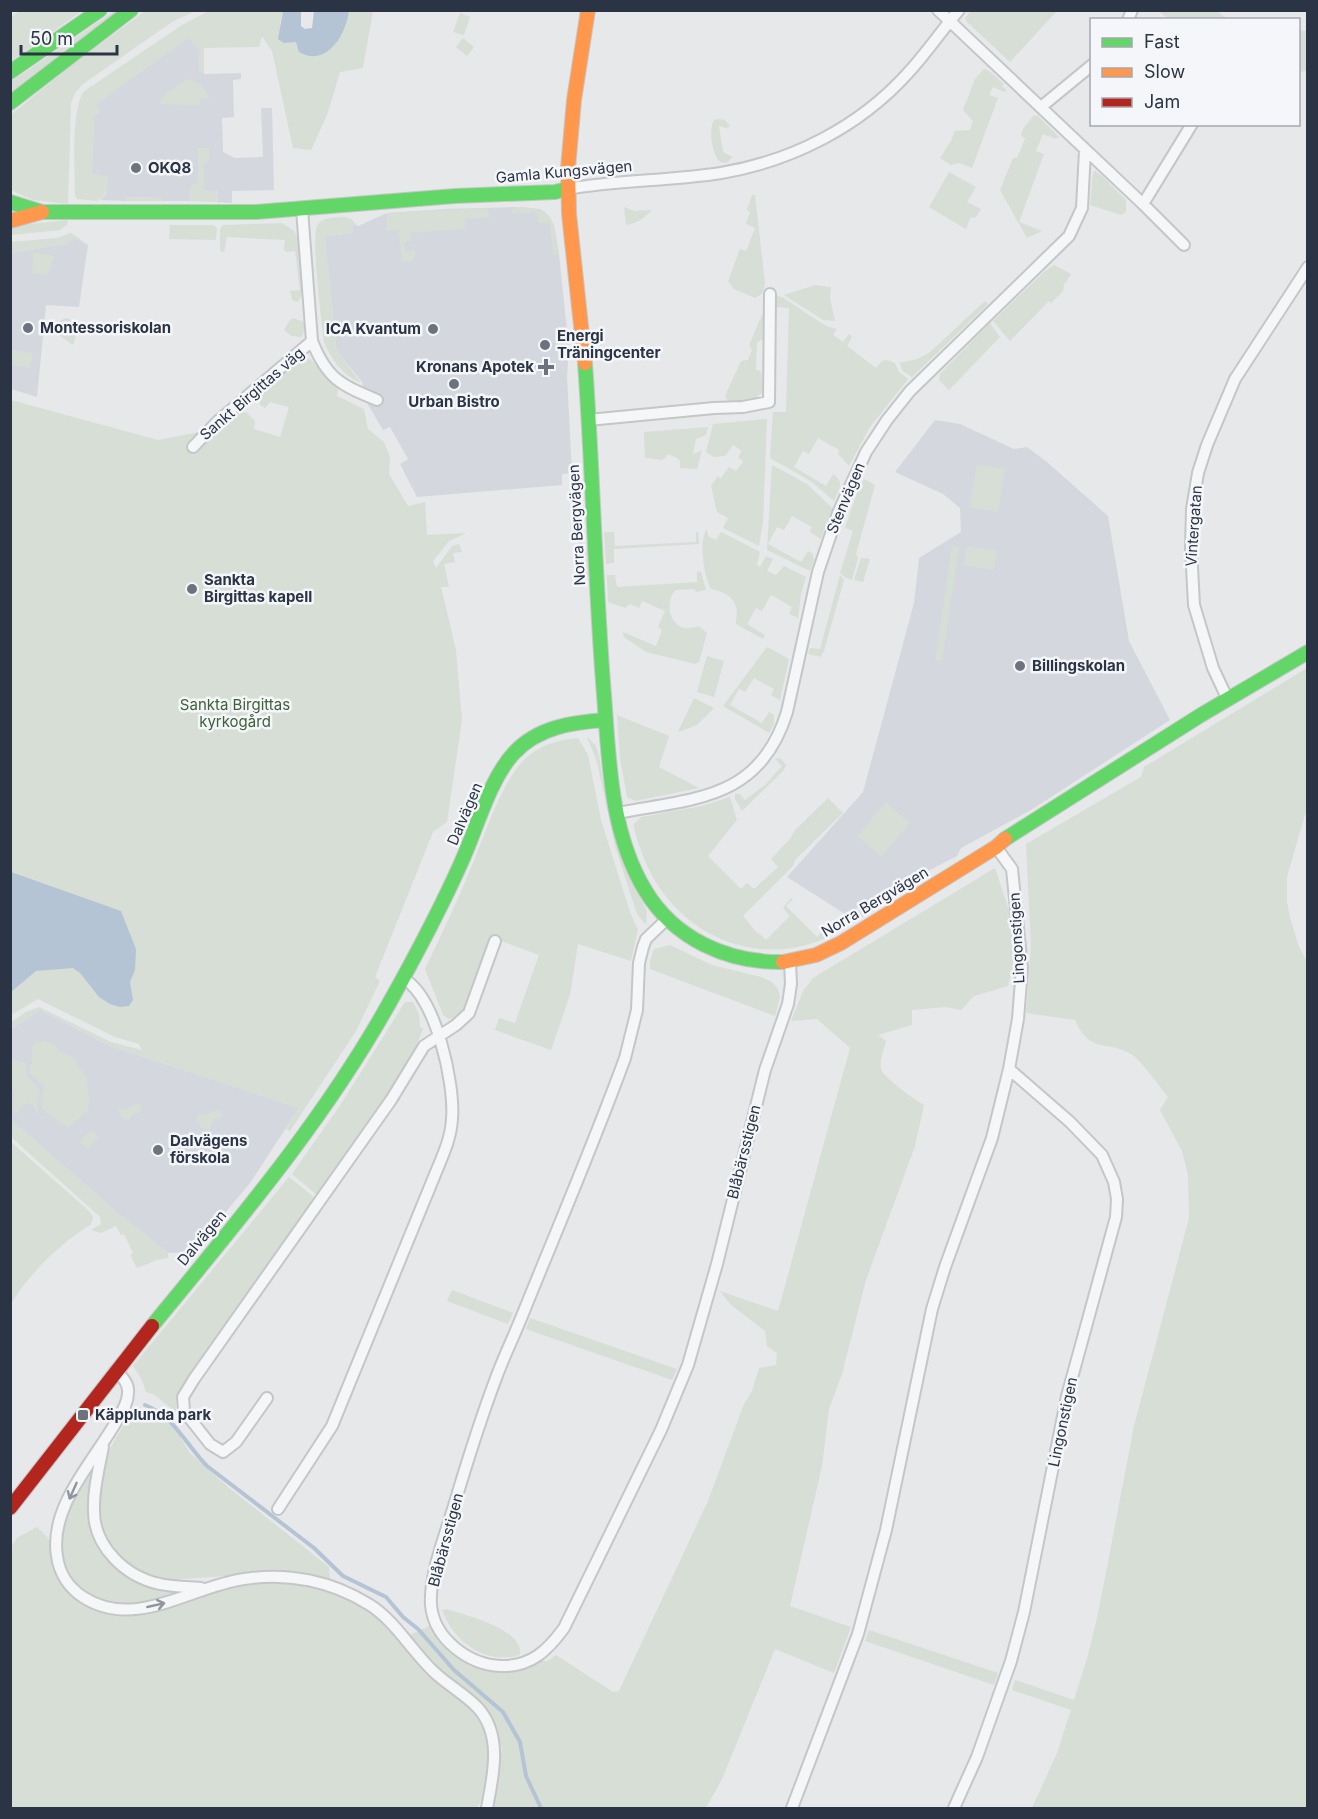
<svg xmlns="http://www.w3.org/2000/svg" width="1318" height="1819" font-family="Inter,sans-serif">
<rect width="100%" height="100%" fill="#e6e8ea"/>
<path fill="#d4d7dd" d="M189,37L195,46L200,48L199,70L204,74L241,73V79L233,80L234,117L222,118L223,152L235,158L263,157L261,108H272L274,190L232,191V203L215,202L218,200L217,191H204L203,164L209,160V148H198V183L189,198L191,201H162V198L126,197V201L100,200L106,194L108,178L92,174L94,115L96,104Z
M515,207L540,209L545,212L554,225L559,254L569,350L567,376L572,473L562,474V485L417,497L400,464L408,459L390,427L383,430L367,403L362,382L340,355L336,347L325,238L328,236L353,233L352,226H358L387,213L446,209Z
M73,238L88,245L79,307L46,305L37,397L11,389V253L65,244Z
M935,420L960,424L1014,449L1027,447L1047,462L1108,516L1129,641L1170,720L1031,810L961,848L957,856L845,914L787,877L863,792L914,603L919,558L961,532L960,508L943,494L895,472Z
M40,1010L110,1046L299,1108L250,1183L192,1252L168,1253L119,1214L11,1120V1029Z"/>
<path fill="#d6ded6" d="M972,10H1057V11L1010,62L967,22L965,18Z
M20,11V10L82,11L11,61V17Z
M114,11H118L11,94V81L30,69Z
M145,11H195L172,22L83,84L75,93L71,103L68,204L33,200L11,190L10,117L13,113L72,65Z
M209,11H283L280,23L284,43L296,42L342,32L349,11H373L363,68L340,72L327,115L311,150L293,148L272,51L262,36L259,47L204,48V74L199,70L200,48L195,46L189,38L96,104L100,110L99,114L94,115L92,174L108,176C109,187 107,195 97,201L77,199L75,195C75,169 71,114 83,92L182,25Z
M1159,11H1217L1227,19H1168Z
M460,13L470,17L464,35L453,32Z
M1299,30L1307,31V71L1299,72Z
M463,38L474,47L467,56L456,47Z
M984,69L989,71L1004,84L1002,86L1006,90L1005,92L993,87L989,95L998,98L972,168L959,163L951,165L940,158L951,141L955,131L970,130L973,121L963,110L975,79Z
M187,79C197,80 207,89 210,99H201L199,105L160,104L162,97Z
M1034,115L1038,116L1059,137L1056,139L1043,134L1036,151L1044,154L1019,222L1042,231L1027,238L1000,190L1013,158H1017L1025,139L1021,135L1023,129Z
M718,119L725,120L730,126L726,128L719,126L723,152L733,157L726,163L720,162C712,154 708,130 714,120Z
M198,148H209V160L203,164L204,190L216,191L218,198L215,202L191,201C188,196 189,189 192,184L198,183Z
M1095,171L1102,176L1126,200V212L1121,215L1090,205L1093,172Z
M949,172L976,187L967,202L981,209L976,217L970,218L966,229L929,207Z
M752,195H755L765,283L763,293L755,298L734,289L728,281L740,249L746,251L755,228L746,224L750,212L747,210Z
M126,197L162,198V201H126Z
M515,207C556,208 553,218 559,254L553,256L550,224L538,223L537,212L512,214V209Z
M624,207L634,211L652,210C644,218 638,223 626,225Z
M487,208L490,217L465,219V229L410,233V241L404,242L405,251H416L413,261L402,262L398,230L386,231L387,213Z
M345,217L351,219L358,226H352L353,233L328,236L325,238L336,347L340,355L361,383C342,375 332,360 324,342C322,323 310,235 318,224C324,216 336,218 345,217Z
M68,220L67,225L60,230L11,235L10,226Z
M282,223L294,231L298,238L303,293L298,302L292,300L290,291L300,290L295,251L286,252L284,249L285,240L227,237L224,252L220,251V229L223,225Z
M170,225H213L217,228L216,240L169,239Z
M71,233L88,245L73,238L65,244L11,253V242L57,238Z
M33,252L54,256L48,275L32,273Z
M1054,265L1071,274L1064,285L1063,291L1051,303L1049,301L1010,341L993,321L1044,272Z
M815,285L831,287L830,298L835,321L823,320L784,295Z
M776,296L782,297L826,326L837,329L833,335L843,342L849,334L852,337L847,346L876,368L882,361L887,360L895,363L899,372L908,379L870,427L849,466L838,454L839,450L818,438L809,454L803,451L794,467L826,486L833,474C845,482 839,489 834,501L812,482L770,458L773,412H786L789,308L776,307Z
M985,301L988,304L912,377L903,371L899,363L917,359L929,353Z
M762,315H763L766,319L765,337L757,343L756,370L761,371L763,385L762,393L748,403H729L725,396L741,361L748,360L752,350L749,345Z
M66,318C79,321 77,334 73,345L56,333L57,322Z
M293,318L304,322L306,326L302,337L291,336L284,330L290,320Z
M990,323L1000,337L949,390L939,380L940,374Z
M11,349L33,353L30,368L11,365Z
M304,356C315,359 326,380 338,388L337,396L364,409L368,429L384,442L390,457L389,474L408,506L425,502L427,535L466,533L449,541L433,561L436,568L452,546L459,544L462,552L453,553L455,562L444,564L449,587H441L456,650L462,720L447,822L433,832L375,977L380,981L356,1031L290,1131L286,1129L299,1108L110,1046L40,1010L11,1029V1022L26,1012L39,1007L111,1042L142,1050L139,1044L115,1037L38,999L11,1015V400L158,440L220,428L235,414L246,412L255,421L254,429L280,437L289,407L270,402L265,408L260,405L259,393Z
M767,419L763,522L759,546L723,528L728,518L717,512L711,486L718,476L721,478L729,467L736,471L743,462L738,457L742,451L733,445L725,456L714,457L706,452L713,424Z
M708,427L706,435L696,439L693,454L702,450L697,469L680,468V461L677,458L668,454L663,460L645,458L644,432Z
M977,464L1005,469L998,512L969,507Z
M772,465L807,484L832,508L821,539L810,532L812,527L792,516L784,530L777,527L768,544L801,562L808,551L812,553L814,560L810,571L767,550Z
M864,479L875,485L856,554L858,558L852,580L846,578L840,573L853,531L845,528L857,493Z
M707,529L708,536L716,540L721,532L760,552L757,565L760,567L766,556L773,559L767,571L776,575L784,566L806,577L801,594L798,618L789,614L792,607L771,595L762,611L756,608L747,624L765,635L763,639L736,624C736,619 738,612 736,607C734,596 721,591 711,589C704,575 698,541 707,529Z
M604,532H614L615,546L696,542V532H698L699,544L614,549V563L606,564Z
M579,540L587,547L588,577H583Z
M952,546L959,547L942,661L935,660Z
M967,546L997,551L994,570L964,565Z
M861,558L870,559L863,582L854,580Z
M697,571L701,572L706,590L696,592L694,589L676,590C665,599 668,624 684,628C688,629 694,627 699,626L707,633L699,662L695,664L646,652L624,637L623,632L656,646L662,630L658,627L665,611L642,601L639,608L630,604L625,608L608,602L607,575H615L617,587L697,582Z
M840,575L844,580L824,651L820,657L808,654L810,648L820,649Z
M767,647L789,659L780,700L771,695L774,689L754,678L745,692L739,689L730,705L762,723L769,712L774,715V724L769,733L723,706Z
M707,656L724,661L714,697L697,692Z
M1307,668V808L1287,877V902L1290,918L1299,947L1308,963L1307,1808H1032L1057,1753L1071,1710L1012,1690L1015,1680L1074,1700L1088,1655L1099,1609L1134,1426L1189,1218L1188,1175L1182,1151L1160,1110L1168,1097C1160,1087 1140,1059 1131,1054C1105,1039 1091,1055 1075,1020L1026,1013L1031,947L1026,844L1141,777L1144,767Z
M694,698L714,708L697,725L678,732Z
M617,715L669,736L659,767L699,788L635,801L627,797L620,758Z
M587,737L596,746L599,755L605,794L618,846L630,878L647,911L646,925L637,914L615,846L597,762Z
M578,738L588,755L601,820L630,912L638,930L631,961L578,944L570,995L551,1050L495,1030L499,1018L515,1023L539,955L491,937L465,1010L458,1017L449,1019L443,1015L425,969C441,935 457,902 471,868C484,837 501,783 524,760C539,745 557,740 578,738Z
M780,758L786,765L784,770L742,811L735,799V794H740L745,800L765,785L782,766L775,759Z
M730,797L737,820L708,856L741,889L747,883L754,889L778,867L771,859L790,839L795,830L828,798L843,813L795,860L793,866L743,916L758,934L759,933L766,940L790,916L783,908L791,898L793,899L786,906L817,937L824,930L829,933L841,927L858,910L864,908L870,912C850,925 829,939 806,945C738,963 673,925 646,863C641,850 635,837 634,824L641,817L702,806Z
M886,802L910,823L881,857L857,836Z
M995,868L1013,923V965L1008,986L974,996L961,1010L946,1007L912,1010V1025L878,1035L886,1041C884,1050 879,1060 881,1069C882,1076 916,1101 924,1105L915,1146L866,1280L842,1374L829,1409L822,1466L790,1606L851,1627L834,1673L775,1649L722,1779L706,1808H492L502,1748L480,1701L446,1677L408,1636L431,1625C437,1633 442,1641 448,1648C463,1667 493,1675 517,1670C526,1668 539,1659 548,1661L556,1655L613,1692L619,1691L708,1501L744,1404L752,1391L759,1368L776,1365L777,1353L767,1346L765,1331L730,1304L720,1291L778,1311L850,1048L817,1019L791,1021L803,991L813,978Z
M670,945L712,965L761,977L772,982L778,989L780,997L775,1016L650,969V961L654,949Z
M405,1002H413L419,1014L420,1027L423,1029C402,1087 353,1144 317,1195L292,1174L341,1104Z
M44,1041L54,1044L63,1053L72,1057L87,1078L89,1104L87,1111L68,1128L45,1112L41,1105L44,1085L29,1073L32,1062V1047L36,1043Z
M12,1060L26,1063V1075L39,1089L37,1105L39,1114H37L34,1107L29,1103L24,1104L16,1115C11,1108 13,1104 15,1097L11,1084Z
M137,1104L140,1105L141,1112L132,1114L129,1120L122,1119L118,1109H125Z
M217,1110L220,1111L222,1115L221,1118L215,1119L210,1126L211,1129L208,1130L201,1128L200,1123L197,1120L198,1115H205Z
M11,1120L119,1214L168,1253V1258L157,1260L137,1268L130,1255L133,1253L124,1234L121,1235L116,1226L101,1233L91,1230L101,1224L100,1217L11,1137Z
M91,1130L99,1137L88,1149L79,1142Z
M11,1142L89,1211L93,1217L91,1224C59,1245 31,1271 11,1304Z
M289,1177L315,1198L180,1391L176,1400V1412L153,1394L146,1392L142,1380L133,1366Z
M452,1290L513,1313L508,1324L447,1301Z
M530,1318L677,1369L672,1380L526,1329Z
M136,1408L153,1412L176,1429L189,1452L228,1487L329,1567L330,1581L290,1572L165,1580C97,1566 85,1505 111,1447C118,1433 127,1421 136,1408Z
M99,1455L89,1516L120,1569L183,1590C146,1606 97,1613 70,1576C64,1568 59,1557 59,1547C59,1514 83,1482 99,1455Z
M37,1527C41,1531 47,1536 49,1540C53,1546 51,1556 52,1563C55,1585 76,1603 97,1609C139,1622 173,1603 212,1592C230,1586 246,1583 265,1582C272,1582 281,1580 288,1581C322,1585 361,1599 385,1625C401,1641 414,1660 430,1676C447,1693 472,1703 483,1725C496,1749 491,1786 477,1808H11V1547L17,1538Z
M447,1609C467,1616 524,1629 520,1655C485,1665 454,1642 442,1610Z
M869,1630L998,1673L994,1685L865,1641Z"/>
<path fill="#b4c4d5" d="M283,11H301V26L305,29L312,28L314,11H349C346,34 327,68 299,52L296,42L284,43L278,39Z
M11,872L121,911L136,949L135,970L130,982L133,1000L129,1006L120,1007L110,1004L99,997L80,973L73,968L36,971L11,992Z"/>
<g fill="none" stroke-linecap="round" stroke-linejoin="round">
<path stroke="#b4c4d5" stroke-width="4" d="M145,1405C174,1416 186,1445 207,1466L314,1548L343,1576L386,1597L403,1617L418,1629L454,1670L503,1712L520,1742L526,1776L541,1808"/>
<defs>
<path id="street" d="M938,10L1143,204L1184,245
M1128,20L1132,10
M1041,107L1092,65
M567,189C618,180 670,181 721,173C792,161 859,127 907,74C926,54 941,31 959,10
M1143,204L1192,124
M302,209L312,341C327,379 341,385 377,400
M588,420L714,408L743,407L769,402L770,294
M193,447L218,421L312,341
M1228,700L1213,668L1194,605L1191,548L1192,509L1198,473L1207,445L1235,379L1308,267
M618,813C695,798 760,800 787,712L818,572L838,513L866,452L887,420L910,391L1069,236L1082,208L1085,150
M667,919L646,939L643,947L639,963L637,1010L625,1058C594,1143 558,1227 524,1311C515,1334 504,1356 496,1378C481,1418 468,1459 456,1499C447,1531 429,1573 431,1605C434,1639 469,1665 501,1666C531,1667 548,1650 564,1628L661,1430L688,1365L717,1264L765,1070L788,1004L791,984L790,962
M115,1371C122,1376 129,1383 128,1393C128,1404 121,1413 116,1422C93,1462 49,1507 57,1556C59,1572 68,1587 83,1597C135,1631 192,1586 244,1579C288,1572 332,1581 370,1605C395,1621 412,1651 433,1671C446,1684 465,1694 478,1708C503,1736 493,1776 487,1808
M267,1398L236,1442L223,1452L210,1444L184,1411L183,1397L194,1379L391,1100L424,1046L456,1025L469,1013L495,941
M103,1447C99,1468 93,1490 94,1511C94,1547 126,1577 160,1584C173,1587 188,1587 201,1588
M278,1509L332,1426L436,1172C443,1155 451,1138 452,1119C455,1084 436,997 404,979
M792,1808L858,1634L886,1530L932,1309L945,1267L992,1138L1009,1069L1018,1019L1022,968L1012,869L996,847
M954,1808L977,1757L1011,1661L1024,1612L1067,1396L1116,1217L1117,1199L1114,1182L1102,1155L1070,1122L1009,1069"/>
<path id="fast" d="M10,72L100,10
M10,103L131,10
M10,202L42,212H256L455,196L555,192L567,189
M585,363C593,474 595,585 604,695C609,760 610,832 645,890C674,939 728,963 783,962
M1005,839L1201,715L1308,652
M152,1326C238,1221 325,1119 391,1000C416,955 440,910 461,863C477,828 489,780 514,753C538,727 573,722 606,720"/>
<path id="slow" d="M10,221L42,212
M585,363L569,214L568,168L574,100L588,10
M783,962L816,955L841,943L996,847L1005,839"/>
<path id="jam" d="M10,1508L152,1326"/>
</defs>
<use href="#street" stroke="#c4c6c8" stroke-width="14"/>
<use href="#fast" stroke="#c4c6c8" stroke-width="16"/>
<use href="#slow" stroke="#c4c6c8" stroke-width="16"/>
<use href="#jam" stroke="#c4c6c8" stroke-width="16"/>
<use href="#street" stroke="#f5f6f7" stroke-width="10"/>
<use href="#fast" stroke="#63d668" stroke-width="14"/>
<use href="#slow" stroke="#ff974d" stroke-width="14"/>
<use href="#jam" stroke="#b3261e" stroke-width="14"/>
</g>
<defs><path id="oneway-shaft" d="M-6 0H5M1.5-3L5.5 0L1.5 3" fill="none" stroke-width="1.6" stroke-linecap="round" stroke-linejoin="round" transform="scale(1.5)"/></defs>
<g stroke="#90959e">
<use href="#oneway-shaft" transform="translate(73 1491) rotate(114)"/>
<use href="#oneway-shaft" transform="translate(156 1605) rotate(-13)"/>
</g>
<g fill="#6c737f" stroke="#f4f6f9" stroke-width="2">
<circle cx="136" cy="168" r="6"/>
<circle cx="28" cy="328" r="6"/>
<circle cx="433" cy="329" r="6"/>
<circle cx="545" cy="345" r="6"/>
<path d="M543 358h6v6h6v6h-6v6h-6v-6h-6v-6h6z"/>
<circle cx="454" cy="384" r="6"/>
<circle cx="192" cy="589" r="6"/>
<circle cx="1020" cy="666" r="6"/>
<circle cx="158" cy="1150" r="6"/>
<rect x="77" y="1409" width="12" height="12" rx="3"/>
</g>
<g text-anchor="middle" stroke-width="5" stroke-linejoin="round" paint-order="stroke">
<g font-size="15" font-weight="bold" fill="#2b3445" stroke="#f4f6f9" text-anchor="start">
<text x="148" y="173">OKQ8</text>
<text x="40" y="333">Montessoriskolan</text>
<text x="421" y="334" text-anchor="end">ICA Kvantum</text>
<text x="557" y="341">Energi<tspan x="557" dy="17">Träningcenter</tspan></text>
<text x="534" y="372" text-anchor="end">Kronans Apotek</text>
<text x="454" y="407" text-anchor="middle">Urban Bistro</text>
<text x="204" y="585">Sankta<tspan x="204" dy="17">Birgittas kapell</tspan></text>
<text x="1032" y="671">Billingskolan</text>
<text x="170" y="1146">Dalvägens<tspan x="170" dy="17">förskola</tspan></text>
<text x="95" y="1420">Käpplunda park</text>
</g>
<g font-size="15" fill="#2b3445" stroke="#f4f6f9">
<text transform="translate(564 172) rotate(-5)" y="5">Gamla Kungsvägen</text>
<text transform="translate(252 394) rotate(-41)" y="5">Sankt Birgittas väg</text>
<text transform="translate(846 498) rotate(-67)" y="5">Stenvägen</text>
<text transform="translate(577 525) rotate(-93)" y="5">Norra Bergvägen</text>
<text transform="translate(1194 526) rotate(-86)" y="5">Vintergatan</text>
<text transform="translate(465 814) rotate(-67)" y="5">Dalvägen</text>
<text transform="translate(875 902) rotate(-31)" y="5">Norra Bergvägen</text>
<text transform="translate(1017 938) rotate(-93)" y="5">Lingonstigen</text>
<text transform="translate(744 1152) rotate(-76)" y="5">Blåbärsstigen</text>
<text transform="translate(202 1238) rotate(-50)" y="5">Dalvägen</text>
<text transform="translate(1063 1422) rotate(-78)" y="5">Lingonstigen</text>
<text transform="translate(446 1540) rotate(-75)" y="5">Blåbärsstigen</text>
</g>
<g font-size="15" fill="#3f6138" stroke="#f4f6f9">
<text x="235" y="710">Sankta Birgittas<tspan x="235" dy="17">kyrkogård</tspan></text>
</g>
</g>
<rect width="1318" height="1819" fill="none" stroke="#2b3445" stroke-width="24"/>
<rect x="1090" y="18" width="210" height="108" fill="#f4f6f9" stroke="#a4a8b1" stroke-width="1.5"/>
<rect x="1102" y="38" width="30" height="9" fill="#63d668" stroke="#a4a8b1" stroke-width="1.5"/>
<text x="1144" y="48" font-size="18" fill="#2b3445">Fast</text>
<rect x="1102" y="68" width="30" height="9" fill="#ff974d" stroke="#a4a8b1" stroke-width="1.5"/>
<text x="1144" y="78" font-size="18" fill="#2b3445">Slow</text>
<rect x="1102" y="98" width="30" height="9" fill="#b3261e" stroke="#a4a8b1" stroke-width="1.5"/>
<text x="1144" y="108" font-size="18" fill="#2b3445">Jam</text>
<path d="M21 45v9h96v-9" fill="none" stroke="#2b3445" stroke-width="3"/>
<text x="30" y="45" font-size="18" fill="#2b3445" stroke="#f4f6f9" stroke-width="4.5" paint-order="stroke">50 m</text>
</svg>
